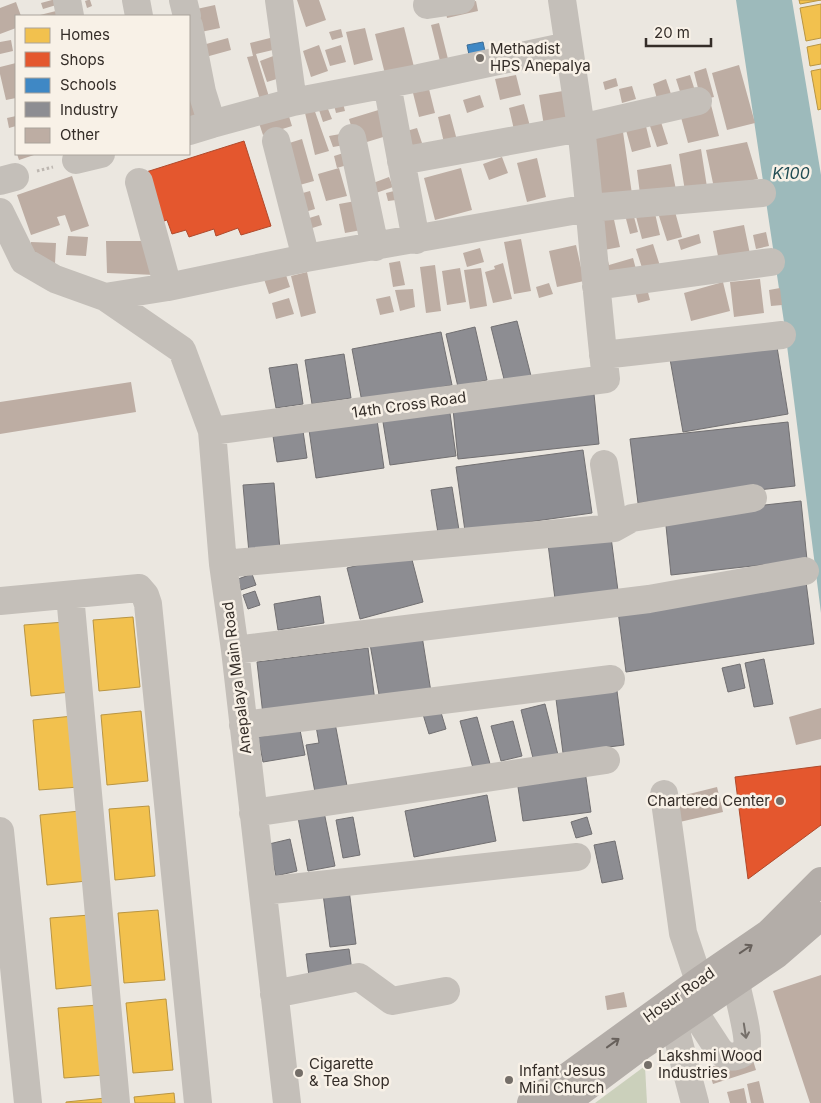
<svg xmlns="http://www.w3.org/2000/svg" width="821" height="1103" font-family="Inter,sans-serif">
<rect width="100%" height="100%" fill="#ebe7e0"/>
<path fill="#cbd0bb" d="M645,1066L647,1103H595Z"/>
<path fill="#9dbabb" d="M736,0H792L821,175V613L784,322Z"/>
<path fill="#f2c14e" stroke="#b99543" d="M799,0H821L800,4Z
M821,4V38L806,41L800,8Z
M821,44V64L810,66L807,47Z
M821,69V109L818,110L811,71Z
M133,617L140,687L99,691L93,620Z
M65,622L71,692L31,696L24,625Z
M141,711L148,781L107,785L101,715Z
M73,716L79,787L39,790L33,720Z
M149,806L155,876L115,880L109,809Z
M80,811L87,881L47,885L40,815Z
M158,910L165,980L124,983L118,913Z
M90,915L96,985L56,989L50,918Z
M166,999L173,1070L133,1073L126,1003Z
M98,1005L104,1075L64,1078L58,1008Z
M174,1093L175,1103H135L134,1097Z
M106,1098V1103H66V1102Z"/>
<path fill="#e4572e" stroke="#af4a2c" d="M244,141L271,226L241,235L238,228L216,236L214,229L189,237L186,230L172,234L167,220L158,223L143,173Z
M821,766V825L748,879L735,777Z"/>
<path fill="#3f88c5" stroke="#3c6d96" d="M483,42L487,61L471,65L467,45Z"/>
<path fill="#8d8d92" stroke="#727072" d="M517,321L531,376L505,383L491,327Z
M475,327L487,380L458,387L446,334Z
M441,332L452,385L362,402L352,349Z
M776,341L788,414L683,432L670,359Z
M344,354L351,398L312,404L305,360Z
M297,364L303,404L276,408L269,368Z
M594,394L599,444L458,459L453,409Z
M449,406L456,456L390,465L382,416Z
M376,413L384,468L316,478L308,423Z
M788,422L795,486L638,503L630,439Z
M303,431L307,458L277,462L273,436Z
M583,450L592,513L465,531L456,467Z
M274,483L280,550L249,553L243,485Z
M452,487L459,530L438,533L431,490Z
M801,501L807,560L671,575L665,516Z
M611,537L618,591L555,599L548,544Z
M410,552L423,602L360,619L347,568Z
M252,574L256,585L241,590L238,579Z
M806,582L814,644L626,672L618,611Z
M255,591L260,605L248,609L243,595Z
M320,596L324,623L278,630L274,604Z
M422,636L431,692L380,700L370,644Z
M368,648L375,701L263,715L257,662Z
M764,659L773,704L754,707L745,663Z
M740,664L745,688L728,692L722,668Z
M617,691L624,745L563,753L556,699Z
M545,704L558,755L534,762L521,710Z
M439,706L446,729L429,734L422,711Z
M477,717L490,764L473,768L460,721Z
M513,721L522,756L501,761L491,726Z
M335,723L347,786L315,792L306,745L319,743L316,726Z
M300,730L305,755L263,762L258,737Z
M585,771L591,812L523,821L517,780Z
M487,795L496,841L414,857L405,811Z
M323,807L335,866L308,871L297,812Z
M353,817L360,855L343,858L336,820Z
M587,817L592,834L576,838L571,822Z
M290,839L297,871L276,876L269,844Z
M615,841L623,879L602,883L594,845Z
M348,882L356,944L330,947L322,886Z
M349,949L352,971L309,976L306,954Z"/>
<path fill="#bdada3" d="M52,0H62L63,3L43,9L41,3Z
M88,0H90L92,6L87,8L85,1Z
M297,0H319L326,20L306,27Z
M476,1L478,11L447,18L445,8Z
M16,2L21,16H16V28L0,34V8Z
M215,5L220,28L196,33L192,10Z
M60,10L62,16H36Z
M439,23L450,67L442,69L431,25Z
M404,27L415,71L386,78L375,34Z
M365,28L373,60L354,65L346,32Z
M341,29L343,37L332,40L329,32Z
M274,37L277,49L256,54L270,100L261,103L247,57L253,56L250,43Z
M228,38L231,50L202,58L199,46Z
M11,40L13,51L0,54V42Z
M319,45L328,71L311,77L303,51Z
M341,45L346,62L330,66L325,50Z
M276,55L283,77L267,82L260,61Z
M16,63V98L6,100L0,74V67Z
M739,65L755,123L727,130L712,73Z
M706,68L714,97L701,100L694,72Z
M516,75L521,95L500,100L495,79Z
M690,75L697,97L683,101L676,79Z
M616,78L618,86L605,90L603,82Z
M666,79L671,94L657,99L653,84Z
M632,86L636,99L622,103L619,89Z
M429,89L435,113L419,117L413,93Z
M189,90L198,115L189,118Z
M563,91L569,122L544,126L539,95Z
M480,95L484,107L467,113L463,100Z
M342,99L345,111L336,113L333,101Z
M710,101L719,136L688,143L679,110Z
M326,104L332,119L323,122L318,107Z
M524,104L531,130L515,134L509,108Z
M313,106L329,151L315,155L305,113Z
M286,107L292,126L263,135L257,117Z
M385,108L393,134L357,145L349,119Z
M450,114L458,144L445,147L438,117Z
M16,116V126L9,128L7,118Z
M644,118L651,147L632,152L624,123Z
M661,122L668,144L657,147L650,126Z
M622,125L632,194L598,198L589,129Z
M417,128L425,152L411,156L403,132Z
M346,133L350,144L333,147L329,136Z
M302,139L314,181L296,186L283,145Z
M747,142L758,179L714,188L706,150Z
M701,149L707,187L685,191L679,154Z
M350,151L354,163L337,168L334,156Z
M17,154H37L19,160Z
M502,157L508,173L489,180L483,164Z
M537,158L546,197L527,202L517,163Z
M671,164L676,190L640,194L637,170Z
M339,168L347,196L326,201L318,174Z
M461,168L472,210L435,220L424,178Z
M72,176L89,226L71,232L65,215L57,217L60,225L31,235L17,195Z
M389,177L393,187L376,193L373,183Z
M310,191L315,209L305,212L299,194Z
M394,191L396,200L388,201L386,193Z
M361,200L367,229L345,233L339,204Z
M674,208L682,237L667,241L658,213Z
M654,209L660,235L642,239L635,213Z
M633,213L638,232L630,234L625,215Z
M319,215L322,225L309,229L306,219Z
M613,215L620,247L599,251L592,219Z
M744,225L751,259L720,266L713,231Z
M766,232L769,246L756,249L753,235Z
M699,234L701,243L681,250L678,240Z
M68,236L88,237L86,256L66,255Z
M521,239L531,291L514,294L504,242Z
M106,241H151L156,275L107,273Z
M31,242L56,243L55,264L30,263Z
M653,244L661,269L644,274L636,249Z
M576,245L584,281L557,287L549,251Z
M480,248L484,262L467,267L463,253Z
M607,257L609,265L633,258L637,273L603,283Z
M400,261L405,285L393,287L389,263Z
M503,263L512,299L493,303L485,272L495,269L494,266Z
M435,265L441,311L426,313L420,267Z
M460,268L466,302L447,305L442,271Z
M481,268L487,306L470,309L464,270Z
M284,269L290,287L269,294L263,276Z
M307,272L316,313L301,317L291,276Z
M760,279L764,313L734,317L730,282Z
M723,282L730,311L691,321L684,293Z
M549,283L553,294L539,298L536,287Z
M646,285L650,300L638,303L634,287Z
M780,288L782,305L771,306L769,290Z
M413,289L415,307L400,311L395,290Z
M390,296L394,312L380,315L376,299Z
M289,298L294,314L276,319L272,303Z
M131,382L136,412L0,434V402Z
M821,708V739L796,745L789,717Z
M717,787L723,812L671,824L665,800Z
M821,975V1103H810L773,991Z
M624,992L627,1007L607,1010L605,996Z
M751,1054L756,1070L713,1084L708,1068Z
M759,1081L764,1103H751L747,1084Z
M744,1088L747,1103H730L727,1092Z"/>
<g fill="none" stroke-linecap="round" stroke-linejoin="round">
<path stroke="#bdb7b1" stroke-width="3" stroke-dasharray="2.5 2.5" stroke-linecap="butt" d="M37,171L53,167"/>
<path stroke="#c4bfb9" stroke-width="28" d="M67,0L70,16
M136,0L139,16
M183,0L187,16
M279,0L293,102
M427,5L461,0
M189,26L202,92L212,124L189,131
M387,84L416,240
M212,124L293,102L419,78L568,46
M352,138L375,247
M276,141L306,258
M76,160L101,154
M401,161L581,128L698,101
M0,181L15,177
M139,182L168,287
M0,212L24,261L55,279L105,297L182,350L212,431L223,564L235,650L287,1103
M596,286L771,262
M105,297L168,287L306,258L589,208L762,193
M603,355L782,335
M212,431L606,379C596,295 591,212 581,128C575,85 568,43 562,0
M604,464L614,528
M223,564L614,528L632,518L753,498
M70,595L116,1103
M0,601L139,588L145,595L148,604L198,1103
M235,650L649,599L805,571
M243,725L611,679
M664,794L683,933L699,981
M253,813L606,760
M0,831L28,1103
M263,891L577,857
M274,994L359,977L392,1001L446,991
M693,1010L719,1050C724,1055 729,1058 736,1056C740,1055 744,1053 746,1050C751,1039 738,996 736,983
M674,1024L695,1103"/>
<path stroke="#b3ada8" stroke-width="28" d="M531,1103L699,981L769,933L821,881
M565,1103L640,1047L776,955L821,916"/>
</g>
<defs><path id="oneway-shaft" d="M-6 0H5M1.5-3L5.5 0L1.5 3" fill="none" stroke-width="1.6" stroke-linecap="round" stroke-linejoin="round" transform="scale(1.25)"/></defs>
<g stroke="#67605b">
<use href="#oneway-shaft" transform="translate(746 949) rotate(-34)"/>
<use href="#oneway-shaft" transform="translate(613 1043) rotate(-36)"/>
</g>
<use stroke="#756f69" href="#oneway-shaft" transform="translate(745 1031) rotate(81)"/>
<g fill="#746e68" stroke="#f8f1e7" stroke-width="2">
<circle cx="480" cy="58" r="5"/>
<circle cx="780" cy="801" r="5"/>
<circle cx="648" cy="1065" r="5"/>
<circle cx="299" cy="1073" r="5"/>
<circle cx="509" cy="1080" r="5"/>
</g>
<g text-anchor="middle" stroke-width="5" stroke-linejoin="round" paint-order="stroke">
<g font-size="15" fill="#342d28" stroke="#f8f1e7" text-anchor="start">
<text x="490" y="54">Methadist<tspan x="490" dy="17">HPS Anepalya</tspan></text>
<text x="770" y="806" text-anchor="end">Chartered Center</text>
<text x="658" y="1061">Lakshmi Wood<tspan x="658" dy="17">Industries</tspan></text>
<text x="309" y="1069">Cigarette<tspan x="309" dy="17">&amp; Tea Shop</tspan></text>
<text x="519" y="1076">Infant Jesus<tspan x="519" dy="17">Mini Church</tspan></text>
</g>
<g font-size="15" fill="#342d28" stroke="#f8f1e7">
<text transform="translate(409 405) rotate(-8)" y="5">14th Cross Road</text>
<text transform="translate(237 678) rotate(-97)" y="5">Anepalaya Main Road</text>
<text transform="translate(679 995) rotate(-35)" y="5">Hosur Road</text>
</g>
<g font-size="16" font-style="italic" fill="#204c53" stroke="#f8f1e7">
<text x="791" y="179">K100</text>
</g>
</g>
<rect x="15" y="15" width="175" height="140" fill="#f8f1e7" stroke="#aaa39b"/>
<rect x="25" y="28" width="25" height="15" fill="#f2c14e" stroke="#aaa39b"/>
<text x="60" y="40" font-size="15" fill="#342d28">Homes</text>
<rect x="25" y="52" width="25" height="15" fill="#e4572e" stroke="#aaa39b"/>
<text x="60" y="65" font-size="15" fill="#342d28">Shops</text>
<rect x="25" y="78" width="25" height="15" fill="#3f88c5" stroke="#aaa39b"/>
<text x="60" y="90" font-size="15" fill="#342d28">Schools</text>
<rect x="25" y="102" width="25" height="15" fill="#8d8d92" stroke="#aaa39b"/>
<text x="60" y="115" font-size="15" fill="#342d28">Industry</text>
<rect x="25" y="128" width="25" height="15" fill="#bdada3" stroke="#aaa39b"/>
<text x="60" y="140" font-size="15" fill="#342d28">Other</text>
<path d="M646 38v8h65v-8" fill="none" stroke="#342d28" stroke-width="2.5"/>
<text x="654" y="38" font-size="15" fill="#342d28" stroke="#f8f1e7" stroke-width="4" paint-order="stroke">20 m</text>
</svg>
